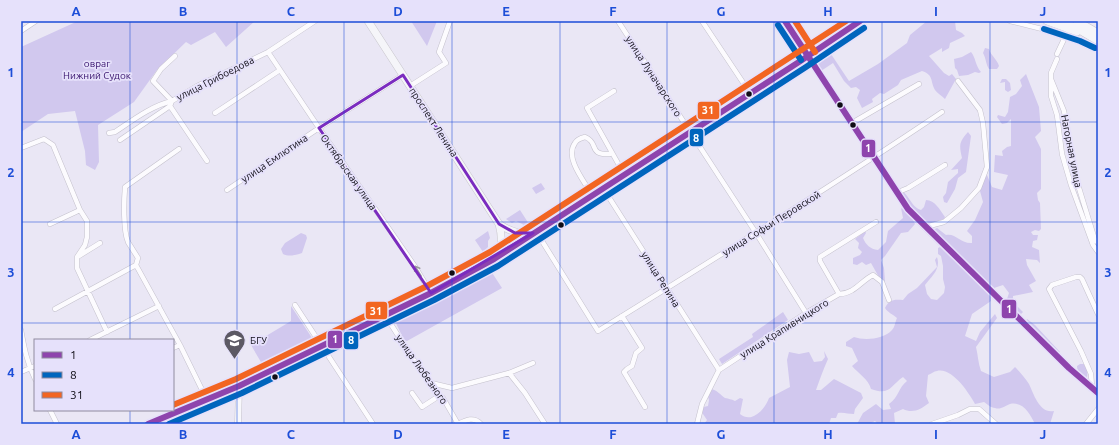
<svg xmlns="http://www.w3.org/2000/svg" width="1119" height="445" font-family="Ubuntu,sans-serif">
<rect width="100%" height="100%" fill="#eae7f5"/>
<path fill="#d1c8ee" d="M78,21H255L226,47L215,32L191,45L186,42L157,70L134,102L98,125L99,162L95,170L86,165L85,151L75,111L48,114L21,132V47Z
M411,21H437L427,46Z
M927,21H955L956,30L962,33L965,36L950,43L949,48L942,52V48L929,56L944,73L949,76L952,74L956,79L945,99C942,96 937,93 935,90C930,81 934,75 922,71L901,80L898,85L884,94L880,93L872,99L873,102L862,108L857,98L860,90L856,87L851,88L844,81L833,63L821,71L815,57L827,48L849,81L878,64L907,43L910,35Z
M985,48L989,49C991,56 997,59 999,66L997,69H989C986,65 986,58 983,53Z
M971,52C976,58 975,65 981,72L979,73L975,72L968,75L959,76L957,70L955,68L954,59L962,57Z
M1026,74L1039,107L1041,131L1035,137L1041,149V189L1037,193L1038,200L1040,203L1041,229L1039,231L1035,230L1031,232L1033,235H1038L1037,240L1033,241L1032,247L1039,250L1040,263L1037,260L1026,259L1027,265L1036,281L1029,285L1033,292L1013,296V302L1023,312L1021,314L1006,302L1009,293L1003,285L994,288L933,230L937,228L946,235C956,233 961,244 972,243V236L967,231L975,220L983,202L980,191L982,183L987,175L992,187L1002,190L1008,175L994,172L995,155L1003,156L1002,151L1007,147L1011,146V119L1007,123L1002,124L997,117L998,115L1005,117L1008,112L1010,97L1016,94L1022,86L1020,80Z
M1002,79H1006L1010,83L1011,90L1008,92L1005,90V82L1000,83Z
M968,132L971,136L966,172L958,178L955,189L947,203L944,202L943,197L946,193L948,182L958,173V169L951,170L962,158C959,145 959,142 968,132Z
M541,183L545,189L536,194L532,188Z
M897,189C909,191 910,207 921,210L924,207L926,200C935,200 940,210 945,217L944,219L929,224C920,219 905,203 902,193Z
M901,208L911,215L915,224L908,232L901,233L885,256L881,260L884,268L885,282L880,279L871,263L866,265L862,262L857,265L853,264V258L860,255L862,252L858,248L859,243L855,239L865,231L866,233L863,238C866,245 870,249 878,250L886,242L888,231L903,218Z
M520,210L529,224L524,225L516,221L512,223L506,219Z
M488,231L490,238L488,241V247L483,252L475,240Z
M301,233L306,235L307,238L302,253C296,255 289,257 283,254L281,249L285,243Z
M940,247L991,295V301L972,314L965,336L976,341L980,332L995,314L997,318L976,347C978,355 978,363 981,371L994,377L1010,372L1015,367C1020,372 1025,378 1029,384C1034,395 1040,414 1054,411L1050,424H1035C1030,414 1023,401 1010,404C1004,406 1001,410 995,408C991,408 987,404 984,402L975,404C969,393 952,367 937,371C934,371 931,374 928,375L926,396L929,403C921,409 913,414 903,409L894,413L895,424H878L875,421L869,424H857L863,413L876,404L883,410L891,409L889,404C899,397 898,388 907,381L903,377C890,386 890,396 871,389C869,380 858,373 852,366L858,361L852,348L846,346V342L854,337C865,341 884,339 892,330C895,327 895,322 897,318C893,314 888,313 885,308C889,300 893,299 903,300L908,294L917,288L937,267L935,260L937,257C941,269 932,276 925,285L927,294L931,299L937,300L944,293L945,287L943,279V266L941,256L938,254V248Z
M489,268L502,288L407,341L404,340L394,319L442,297Z
M291,306L316,344L265,369L251,345L291,321Z
M783,312L788,320L722,364L719,359L753,337L752,334Z
M1027,319L1035,325L1060,352L1057,353L1026,321Z
M824,351L828,359C823,370 820,379 816,390H821L834,379L861,393L863,398L855,409L854,414C848,414 844,412 838,413L836,418H831L829,424H704L707,420L699,408L708,406L709,400L707,393L711,389C719,391 720,395 725,398C729,399 731,399 735,401L740,398L743,399L740,414C752,424 765,409 769,398L790,387L787,360L789,352L799,354L809,352L814,362L822,361L825,357Z
M1080,364H1084C1087,369 1088,372 1087,377C1082,376 1077,372 1077,366Z"/>
<g fill="none" stroke-linecap="round" stroke-linejoin="round">
<defs>
<path id="minor" d="M618,21L756,233L806,313
M702,21L750,93
M1010,21L1066,35L1098,50
M21,31L36,21
M268,52L319,128L414,265L431,293
M1057,54L1066,35L1070,30
M1057,59L1051,73V79L1064,111L1075,175L1095,240L1098,243
M1051,80V96L1057,115L1062,154L1071,185L1093,245L1098,252
M410,86L446,63L439,52L450,21
M614,91L587,108L624,174
M172,101L153,81L161,69L175,56
M170,106L207,161
M215,113L280,70
M852,123L919,84
M109,133L115,132C133,120 151,106 172,101
M120,140L170,106L172,101L197,86L268,52L315,21
M21,148L44,139L53,145L80,210L87,221V237L85,245L77,257V268L107,332
M179,149L125,187C124,200 123,230 128,242C131,247 135,253 138,258L136,265L180,345L207,400
M603,188L719,370
M227,190L319,128L403,75
M896,193L908,188L945,165
M592,195C585,182 564,158 575,143C577,139 581,138 585,137C600,143 587,155 610,154
M50,224L80,210
M925,227L944,222L961,208L979,188L987,167L983,123L980,110L958,81
M542,241L598,331C714,259 829,188 942,112
M79,256L100,243
M839,294L820,261V257L876,222
M295,305L373,424
M55,309L136,265
M385,315L415,362L439,396L443,398L458,424
M622,316L642,348L636,353L632,366L627,369L624,372L645,407
M21,330C24,347 27,363 35,379
M90,340L159,306
M173,348L180,345
M21,372L35,366
M509,373L525,393L545,424
M431,383L452,388L509,373L533,363
M1092,387L1091,374L1081,351L1049,289L1052,285L1076,277H1080L1082,279L1098,314
M412,393L422,407L439,396
M50,410L57,424
M458,424C466,420 474,416 481,424
M697,424L702,404L719,370L806,313L839,294C854,294 861,281 873,275L882,282L889,300
M932,424L958,415L970,409H979L996,424
M1086,424L1098,409"/>
<path id="secondary" d="M808,56L908,209L925,227L1069,368L1098,393
M238,424L239,386"/>
<path id="primary" d="M368,21L499,224C502,235 503,246 497,256
M785,21L808,56
M1047,21L1077,32
M1064,21L1098,41
M1077,21L1098,33
M499,224C509,231 519,235 532,233
M148,424L207,400L239,386L431,293L494,259L802,60L860,21"/>
</defs>
<use href="#minor" stroke="#c4c1cc" stroke-width="5.5"/>
<use href="#secondary" stroke="#c4c1cc" stroke-width="7"/>
<use href="#primary" stroke="#c8c6cc" stroke-width="8"/>
<use href="#minor" stroke="#fcfbfe" stroke-width="4.5"/>
<use href="#secondary" stroke="#f8f8fc" stroke-width="6"/>
<use href="#primary" stroke="#f5f5f9" stroke-width="7"/>
<defs>
<path id="bus-1" d="M785,21L908,209L1069,368L1098,393
M148,424L239,386L431,293L494,259L802,60L860,21"/>
<path id="bus-2" d="M778,25L801,60
M1044,29L1080,41L1095,48
M169,424L242,393L434,300L498,266L806,67L864,28"/>
<path id="bus-3" d="M795,21L815,52
M173,405L236,379L427,286L490,252L846,21"/>
</defs>
<use href="#bus-1" stroke="#e6e1fb" stroke-width="9"/>
<use href="#bus-2" stroke="#e6e1fb" stroke-width="9"/>
<use href="#bus-3" stroke="#e6e1fb" stroke-width="9"/>
<use href="#bus-1" stroke="#8e44ad" stroke-width="6"/>
<use href="#bus-2" stroke="#0065bd" stroke-width="6"/>
<use href="#bus-3" stroke="#f26522" stroke-width="6"/>
</g>
<defs><path id="oneway-shaft" d="M-6 0H5M1.5-3L5.5 0L1.5 3" fill="none" stroke-width="1.6" stroke-linecap="round" stroke-linejoin="round"/></defs>
<use stroke="#9d9ca1" href="#oneway-shaft" transform="translate(418 271) rotate(-122)"/>
<path fill="none" stroke="#7b2cbf" stroke-width="3" stroke-linejoin="round" d="M403,75L499,224L515,233H533L431,293L319,128Z"/>
<path fill="none" stroke="#1d4ed8" stroke-width="1" stroke-opacity="0.55" d="M130,21V340M237,21V424M344,21V424M452,21V424M560,21V424M667,21V424M774,21V424M882,21V424M990,21V424M21,122H1098M21,222H1098M21,323H1098M130,410V424"/>
<defs>
<symbol id="university-pin" viewBox="-11 -11 22 30"><path d="M0 17L-7.5 6A9.5 9.5 0 1 1 7.5 6Z" fill="#5c5964" stroke="#e6e1fb"/><path d="M0-5L7-2L0 1L-7-2ZM-4 1L0 2.5L4 1V4Q0 6-4 4Z" fill="#fff"/></symbol>
</defs>
<g fill-rule="evenodd">
<use href="#university-pin" x="222" y="328" width="25" height="34"/>
</g>
<g fill="#0f0d16" stroke="#e6e1fb" stroke-width="1.5">
<circle cx="749" cy="94" r="3.5"/>
<circle cx="840" cy="105" r="3.5"/>
<circle cx="853" cy="125" r="3.5"/>
<circle cx="561" cy="225" r="3.5"/>
<circle cx="452" cy="273" r="3.5"/>
<circle cx="275" cy="377" r="3.5"/>
</g>
<g text-anchor="middle" stroke-width="3.5" stroke-linejoin="round" paint-order="stroke">
<g font-size="10" fill="#37126c" stroke="#e6e1fb">
<text x="97" y="67">овраг<tspan x="97" dy="12">Нижний Судок</tspan></text>
</g>
<g font-size="10" fill="#0f0d16" stroke="#e6e1fb">
<text transform="translate(654 76) rotate(57)" y="4">улица Луначарского</text>
<text transform="translate(215 78) rotate(-27)" y="4">улица Грибоедова</text>
<text transform="translate(434 122) rotate(57)" y="4">проспект Ленина</text>
<text transform="translate(1072 151) rotate(79)" y="4">Нагорная улица</text>
<text transform="translate(274 158) rotate(-34)" y="4">улица Емлютина</text>
<text transform="translate(349 172) rotate(55)" y="4">Октябрьская улица</text>
<text transform="translate(771 223) rotate(-32)" y="4">улица Софьи Перовской</text>
<text transform="translate(661 279) rotate(58)" y="4">улица Репина</text>
<text transform="translate(784 328) rotate(-32)" y="4">улица Крапивницкого</text>
<text transform="translate(422 369) rotate(55)" y="4">улица Любезного</text>
</g>
<g font-size="10" fill="#0f0d16" stroke="#e6e1fb" text-anchor="start">
<text x="250" y="344">БГУ</text>
</g>
</g>
<g stroke="#e6e1fb" stroke-width="1.5">
<rect x="697" y="101" width="23" height="19" rx="4" fill="#f26522"/>
<rect x="689" y="128" width="15" height="19" rx="4" fill="#0065bd"/>
<rect x="861" y="139" width="15" height="19" rx="4" fill="#8e44ad"/>
<rect x="1001" y="299" width="16" height="20" rx="4" fill="#8e44ad"/>
<rect x="365" y="301" width="23" height="19" rx="4" fill="#f26522"/>
<rect x="327" y="330" width="16" height="19" rx="4" fill="#8e44ad"/>
<rect x="343" y="331" width="16" height="19" rx="4" fill="#0065bd"/>
</g>
<g font-size="11" text-anchor="middle" font-weight="bold" fill="#fff">
<text x="708" y="114">31</text>
<text x="696" y="142">8</text>
<text x="868" y="152">1</text>
<text x="1009" y="313">1</text>
<text x="376" y="315">31</text>
<text x="335" y="343">1</text>
<text x="351" y="344">8</text>
</g>
<rect width="1119" height="445" fill="none" stroke="#e6e1fb" stroke-width="44"/>
<rect x="34" y="339" width="140" height="72" fill="#e6e1fb" stroke="#908c9f"/>
<rect x="42" y="352" width="20" height="6" fill="#8e44ad" stroke="#908c9f"/>
<text x="70" y="359" font-size="12" fill="#0f0d16">1</text>
<rect x="42" y="372" width="20" height="6" fill="#0065bd" stroke="#908c9f"/>
<text x="70" y="379" font-size="12" fill="#0f0d16">8</text>
<rect x="42" y="392" width="20" height="6" fill="#f26522" stroke="#908c9f"/>
<text x="70" y="399" font-size="12" fill="#0f0d16">31</text>
<rect x="22" y="22" width="1075" height="401" fill="none" stroke="#1d4ed8" stroke-width="1.5"/>
<g font-size="13" text-anchor="middle" font-weight="bold" fill="#1d4ed8">
<text x="76" y="16">A</text>
<text x="183" y="16">B</text>
<text x="291" y="16">C</text>
<text x="398" y="16">D</text>
<text x="506" y="16">E</text>
<text x="613" y="16">F</text>
<text x="721" y="16">G</text>
<text x="828" y="16">H</text>
<text x="936" y="16">I</text>
<text x="1043" y="16">J</text>
<text x="11" y="77">1</text>
<text x="1108" y="77">1</text>
<text x="11" y="177">2</text>
<text x="1108" y="177">2</text>
<text x="11" y="277">3</text>
<text x="1108" y="277">3</text>
<text x="11" y="377">4</text>
<text x="1108" y="377">4</text>
<text x="76" y="439">A</text>
<text x="183" y="439">B</text>
<text x="291" y="439">C</text>
<text x="398" y="439">D</text>
<text x="506" y="439">E</text>
<text x="613" y="439">F</text>
<text x="721" y="439">G</text>
<text x="828" y="439">H</text>
<text x="936" y="439">I</text>
<text x="1043" y="439">J</text>
</g>
</svg>
